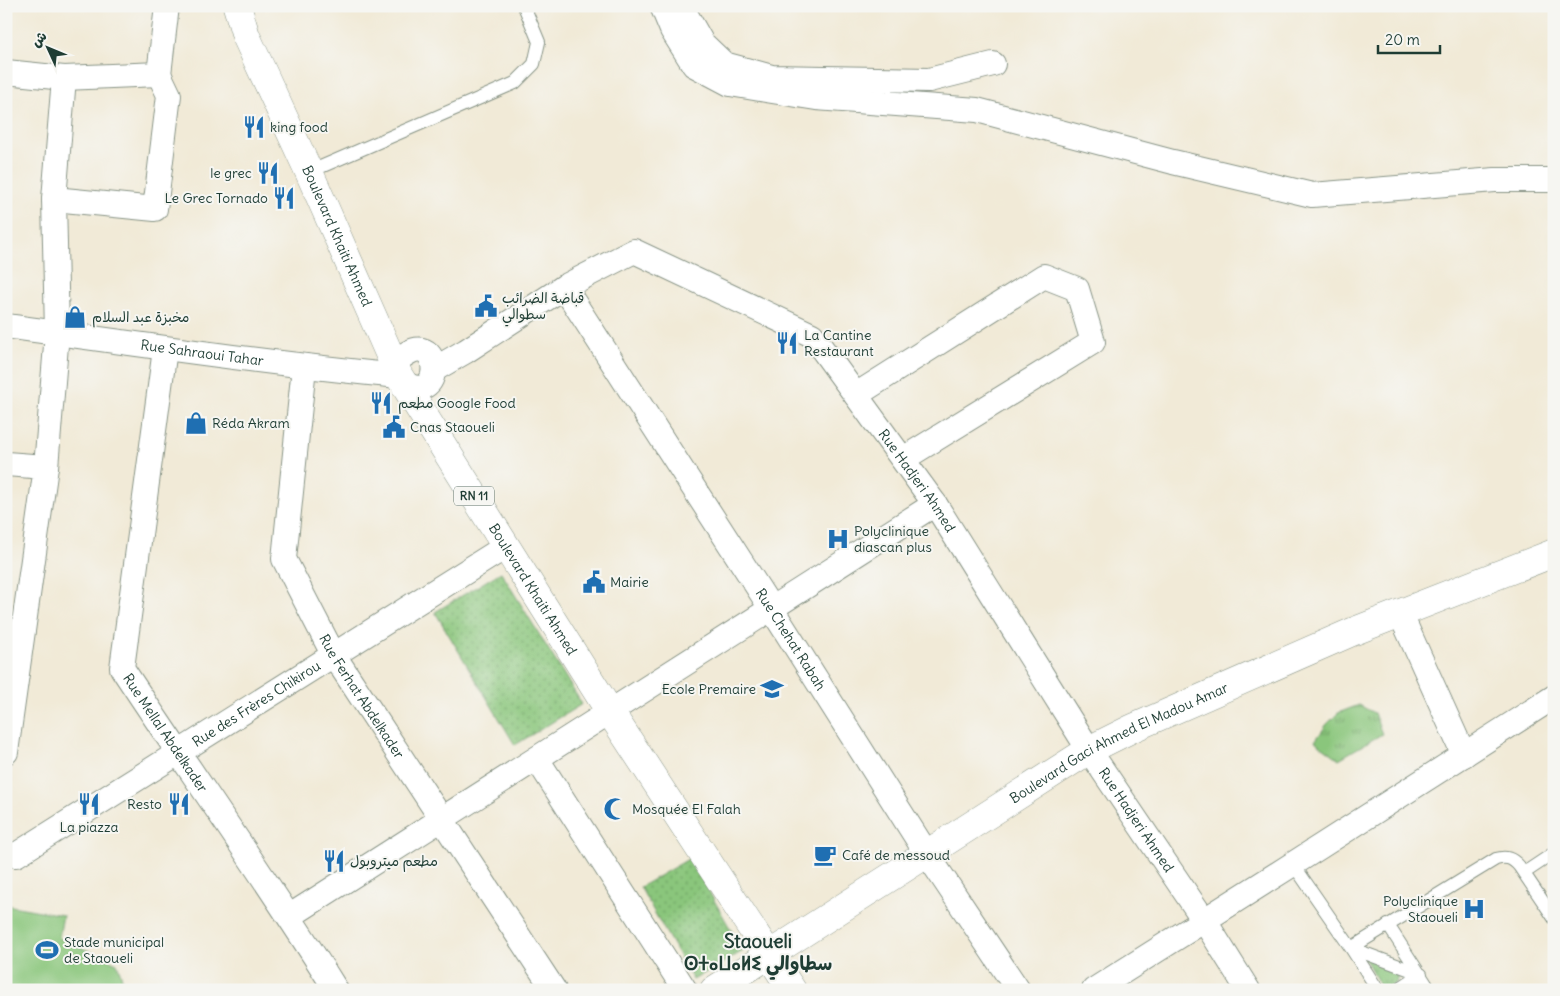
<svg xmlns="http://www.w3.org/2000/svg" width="1560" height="996" font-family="Delius,'Playpen Sans Arabic','Noto Sans Tifinagh',sans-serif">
<defs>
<pattern id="grass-tufts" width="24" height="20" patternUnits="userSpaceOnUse" patternTransform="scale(1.25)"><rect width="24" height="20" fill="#8ac67b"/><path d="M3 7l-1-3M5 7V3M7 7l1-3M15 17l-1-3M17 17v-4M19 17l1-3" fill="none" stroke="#70a266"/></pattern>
<pattern id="garden-dots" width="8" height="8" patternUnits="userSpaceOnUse" patternTransform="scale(1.25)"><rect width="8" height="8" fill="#8ac67b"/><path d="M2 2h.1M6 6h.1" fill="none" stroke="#70a266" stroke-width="1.8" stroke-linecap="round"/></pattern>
</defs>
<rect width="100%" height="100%" fill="#f6f6f2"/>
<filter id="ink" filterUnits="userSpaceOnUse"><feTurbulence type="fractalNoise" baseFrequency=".02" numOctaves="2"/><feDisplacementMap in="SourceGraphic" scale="10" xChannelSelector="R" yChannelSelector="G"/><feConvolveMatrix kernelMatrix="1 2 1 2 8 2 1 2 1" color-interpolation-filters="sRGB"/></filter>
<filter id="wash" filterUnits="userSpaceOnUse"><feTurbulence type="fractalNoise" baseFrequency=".0096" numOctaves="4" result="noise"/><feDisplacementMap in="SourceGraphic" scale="20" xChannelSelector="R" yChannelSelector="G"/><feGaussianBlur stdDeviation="1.12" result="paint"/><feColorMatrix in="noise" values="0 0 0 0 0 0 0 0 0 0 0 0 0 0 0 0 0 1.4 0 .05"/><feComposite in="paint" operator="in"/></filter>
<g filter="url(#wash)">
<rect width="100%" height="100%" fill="#f1ead7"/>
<path fill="url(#grass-tufts)" stroke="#548258" d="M1359,705L1374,713L1382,734L1339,759L1315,741L1327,724L1338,713Z
M1363,956L1399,971L1396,983L1383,990Z"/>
<path fill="#8ac67b" stroke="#548258" d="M6,905L63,915L59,938L117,963L126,990H6Z"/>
<path fill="url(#garden-dots)" stroke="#548258" d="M501,572L582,704L515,745L435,612Z
M690,858L743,951L693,980L640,887Z"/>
</g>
<g filter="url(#ink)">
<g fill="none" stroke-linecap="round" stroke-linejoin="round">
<defs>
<path id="lane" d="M309,172L515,83L534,64L539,42L524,6
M1293,864L1351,948L1496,859C1506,856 1512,858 1519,866L1554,918
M1524,873L1554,853
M1388,925L1430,990
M1351,948L1421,974L1397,990
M1351,948L1378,990"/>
<g id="street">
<path d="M662,6L672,30L694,65L730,84L816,98L977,110L1173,162L1312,195L1495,180H1554"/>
<path d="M681,6L702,43L724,64L772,77L929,80L993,64"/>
<path d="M6,72L64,78L159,74L167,6"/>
<path d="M54,199L155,209L169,95L159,74"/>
<path id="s1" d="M564,287L771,608L927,854L1018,990"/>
<path id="s2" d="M6,326C137,344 267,363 399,376"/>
<path id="s3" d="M165,349L122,668C193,776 268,881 336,990"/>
<path d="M393,365C443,313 447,412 403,382"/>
<path id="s4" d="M304,367L284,559L333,654L554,990"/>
<path id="s5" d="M435,369L466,351L564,287L634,251L812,335L935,504L1089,750L1204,920L1248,990"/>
<path d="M856,395L1044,276L1077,289L1093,342L903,459"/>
<path d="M6,464L46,467L6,752"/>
<path d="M46,467L57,333L54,199L64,78"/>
<path d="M1400,613L1464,755"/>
<path d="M537,759L685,990"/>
<path id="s6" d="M6,854L16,855L505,547"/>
<path d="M290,916L935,504"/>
<path d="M1094,990L1293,864L1554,697"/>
</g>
<g id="secondary">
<path id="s7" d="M714,990L1089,750L1133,728L1352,632L1554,553"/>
</g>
<g id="highway">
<path id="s8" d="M237,6L246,36L309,172L399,376L610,712L792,990"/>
</g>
</defs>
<use href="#lane" stroke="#889486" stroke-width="14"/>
<use href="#street" stroke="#889486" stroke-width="26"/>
<use href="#secondary" stroke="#889486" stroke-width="29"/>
<use href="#highway" stroke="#889486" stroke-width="29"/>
<use href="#lane" stroke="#fff" stroke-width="12"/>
<use href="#street" stroke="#fff" stroke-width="24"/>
<use href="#secondary" stroke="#fff" stroke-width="28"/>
<use href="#highway" stroke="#fff" stroke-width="28"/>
</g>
</g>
<defs>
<symbol id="restaurant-bare" viewBox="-9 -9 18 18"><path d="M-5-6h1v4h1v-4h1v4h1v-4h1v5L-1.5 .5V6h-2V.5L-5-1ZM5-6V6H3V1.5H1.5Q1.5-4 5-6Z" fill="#1f6fb2" stroke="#f6f6f2" stroke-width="2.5" paint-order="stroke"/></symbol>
<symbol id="civic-bare" viewBox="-9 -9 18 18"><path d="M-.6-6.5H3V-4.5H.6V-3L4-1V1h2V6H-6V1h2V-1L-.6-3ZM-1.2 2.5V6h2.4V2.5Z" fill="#1f6fb2" stroke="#f6f6f2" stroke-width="2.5" paint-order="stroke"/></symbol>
<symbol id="shop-bare" viewBox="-9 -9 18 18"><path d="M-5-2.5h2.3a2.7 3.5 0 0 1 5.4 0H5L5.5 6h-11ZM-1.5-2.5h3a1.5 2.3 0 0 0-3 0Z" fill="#1f6fb2" stroke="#f6f6f2" stroke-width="2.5" paint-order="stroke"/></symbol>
<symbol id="hospital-bare" viewBox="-9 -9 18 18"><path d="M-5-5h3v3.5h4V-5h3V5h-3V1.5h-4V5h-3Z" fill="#1f6fb2" stroke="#f6f6f2" stroke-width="2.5" paint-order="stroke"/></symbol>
<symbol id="school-bare" viewBox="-9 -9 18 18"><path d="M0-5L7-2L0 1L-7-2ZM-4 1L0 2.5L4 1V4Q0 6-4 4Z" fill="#1f6fb2" stroke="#f6f6f2" stroke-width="2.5" paint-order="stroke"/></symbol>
<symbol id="mosque-bare" viewBox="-9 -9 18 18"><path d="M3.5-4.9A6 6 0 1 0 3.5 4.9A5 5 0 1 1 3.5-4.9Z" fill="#1f6fb2" stroke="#f6f6f2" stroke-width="2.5" paint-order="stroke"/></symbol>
<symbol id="cafe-bare" viewBox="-9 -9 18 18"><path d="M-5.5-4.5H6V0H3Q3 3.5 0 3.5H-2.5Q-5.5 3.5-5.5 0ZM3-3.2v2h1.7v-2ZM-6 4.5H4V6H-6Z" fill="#1f6fb2" stroke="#f6f6f2" stroke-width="2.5" paint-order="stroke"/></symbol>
<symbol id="stadium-bare" viewBox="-9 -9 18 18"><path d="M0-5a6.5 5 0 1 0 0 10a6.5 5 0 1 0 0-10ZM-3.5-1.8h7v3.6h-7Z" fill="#1f6fb2" stroke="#f6f6f2" stroke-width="2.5" paint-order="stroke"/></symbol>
</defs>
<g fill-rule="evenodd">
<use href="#restaurant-bare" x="238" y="111" width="32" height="32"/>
<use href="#restaurant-bare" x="252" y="157" width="32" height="32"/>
<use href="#restaurant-bare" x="268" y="182" width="32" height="32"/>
<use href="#civic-bare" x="470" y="290" width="32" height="32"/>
<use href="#shop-bare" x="59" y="301" width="32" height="32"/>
<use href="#restaurant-bare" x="771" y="327" width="32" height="32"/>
<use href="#restaurant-bare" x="365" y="387" width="32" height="32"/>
<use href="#shop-bare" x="180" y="407" width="32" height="32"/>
<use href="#civic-bare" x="378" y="411" width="32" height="32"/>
<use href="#hospital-bare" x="822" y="523" width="32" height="32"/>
<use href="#civic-bare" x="578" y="566" width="32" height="32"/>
<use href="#school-bare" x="756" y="673" width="32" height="32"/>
<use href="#restaurant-bare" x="73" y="788" width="32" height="32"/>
<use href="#restaurant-bare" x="163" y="788" width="32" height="32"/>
<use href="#mosque-bare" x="599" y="793" width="32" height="32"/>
<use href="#cafe-bare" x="809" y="839" width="32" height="32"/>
<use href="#restaurant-bare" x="318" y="845" width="32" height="32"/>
<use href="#hospital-bare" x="1458" y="893" width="32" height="32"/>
<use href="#stadium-bare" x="31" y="934" width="32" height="32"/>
</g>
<g text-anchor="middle" stroke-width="4" stroke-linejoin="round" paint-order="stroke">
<rect fill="#f6f6f2" stroke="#60746d" stroke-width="1" x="454" y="486.5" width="40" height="19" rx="4"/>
<g font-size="12" font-weight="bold" fill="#1f3d34">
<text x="474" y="500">RN 11</text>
</g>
<g font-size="14" fill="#1f3d34" stroke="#f6f6f2" text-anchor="start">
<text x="270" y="132">king food</text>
<text x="252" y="178" text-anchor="end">le grec</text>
<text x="268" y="203" text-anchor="end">Le Grec Tornado</text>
<text x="502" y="303">قباضة الضرائب<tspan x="502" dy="16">سطوالي</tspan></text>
<text x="92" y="322">مخبزة عبد السلام</text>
<text x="804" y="340">La Cantine<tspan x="804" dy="16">Restaurant</tspan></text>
<text x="398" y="408">مطعم Google Food</text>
<text x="212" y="428">Réda Akram</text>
<text x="410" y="432">Cnas Staoueli</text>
<text x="854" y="536">Polyclinique<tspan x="854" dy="16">diascan plus</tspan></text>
<text x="610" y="587">Mairie</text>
<text x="756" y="694" text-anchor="end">Ecole Premaire</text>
<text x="162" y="809" text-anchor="end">Resto</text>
<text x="632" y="814">Mosquée El Falah</text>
<text x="89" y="832" text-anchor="middle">La piazza</text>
<text x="842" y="860">Café de messoud</text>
<text x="350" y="866">مطعم ميتروبول</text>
<text x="1458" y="906" text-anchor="end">Polyclinique<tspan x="1458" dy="16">Staoueli</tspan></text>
<text x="64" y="947">Stade municipal<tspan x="64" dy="16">de Staoueli</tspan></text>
</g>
<g font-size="14" fill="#1f3d34" stroke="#f6f6f2">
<text dy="5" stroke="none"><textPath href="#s8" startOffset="251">Boulevard Khaiti Ahmed</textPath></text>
<text dy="5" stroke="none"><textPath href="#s2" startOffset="198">Rue Sahraoui Tahar</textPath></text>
<text dy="5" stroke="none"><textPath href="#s5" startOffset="608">Rue Hadjeri Ahmed</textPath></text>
<text dy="5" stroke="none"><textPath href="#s8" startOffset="656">Boulevard Khaiti Ahmed</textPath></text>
<text dy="5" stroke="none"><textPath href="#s1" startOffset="419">Rue Chehat Rabah</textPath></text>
<text dy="5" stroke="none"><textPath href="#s4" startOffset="351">Rue Ferhat Abdelkader</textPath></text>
<text dy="5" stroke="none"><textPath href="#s6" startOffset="294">Rue des Frères Chikirou</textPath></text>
<text dy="5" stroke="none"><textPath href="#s3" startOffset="400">Rue Mellal Abdelkader</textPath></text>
<text dy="5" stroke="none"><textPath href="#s7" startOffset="475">Boulevard Gaci Ahmed El Madou Amar</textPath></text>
<text dy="5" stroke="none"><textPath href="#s5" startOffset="1012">Rue Hadjeri Ahmed</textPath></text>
</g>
<g font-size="19" font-weight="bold" fill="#1f3d34" stroke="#f6f6f2">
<text x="758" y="948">Staoueli<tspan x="758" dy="22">ⵙⵜⴰⵡⴰⵍⵉ سطاوالي</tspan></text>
</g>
</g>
<rect width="1560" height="996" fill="none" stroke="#f6f6f2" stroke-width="25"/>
<g transform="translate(48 48) rotate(314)" stroke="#f6f6f2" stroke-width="4" paint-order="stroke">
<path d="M0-4L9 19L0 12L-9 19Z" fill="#1f3d34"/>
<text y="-8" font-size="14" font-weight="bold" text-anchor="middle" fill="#1f3d34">ش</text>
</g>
<path d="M1378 45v8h62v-8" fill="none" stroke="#1f3d34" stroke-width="2.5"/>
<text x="1385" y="45" font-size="15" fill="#1f3d34" stroke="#f6f6f2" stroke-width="4" paint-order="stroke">20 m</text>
</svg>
